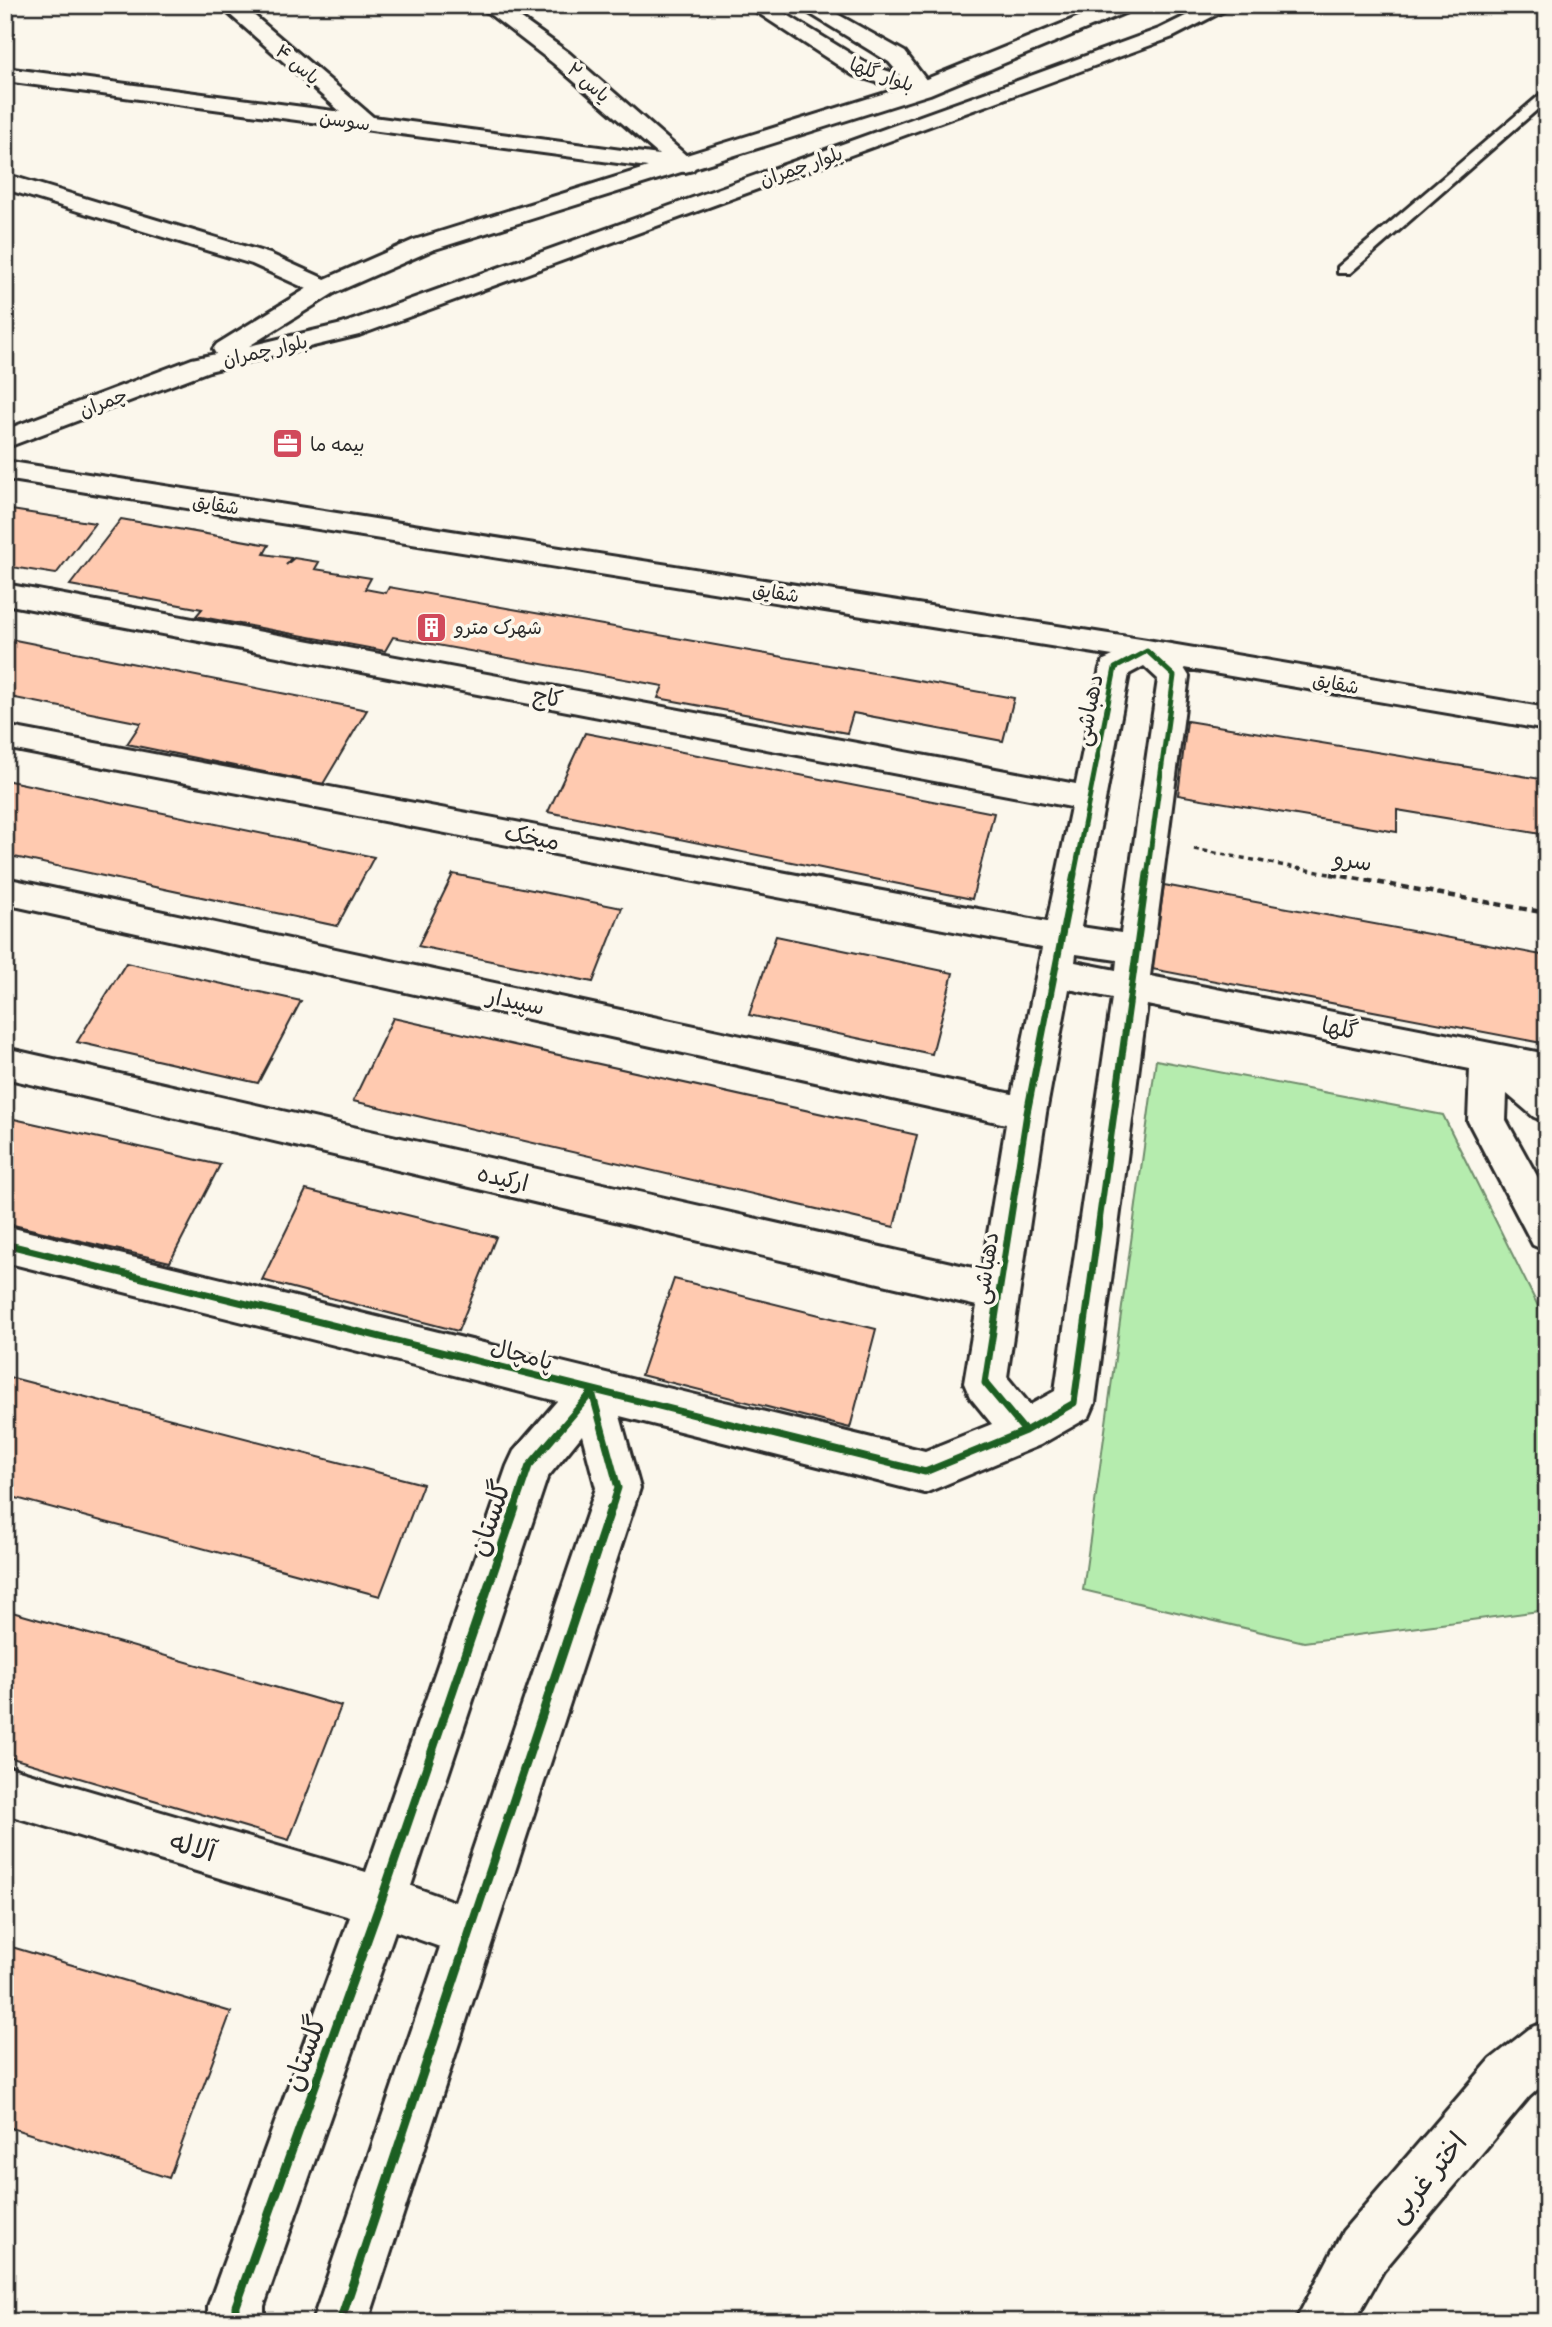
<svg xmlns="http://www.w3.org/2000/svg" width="1552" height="2327" font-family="Delius,'Playpen Sans Arabic',sans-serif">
<rect width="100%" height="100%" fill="#fbf7ec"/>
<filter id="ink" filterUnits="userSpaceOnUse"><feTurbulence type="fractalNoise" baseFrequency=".0143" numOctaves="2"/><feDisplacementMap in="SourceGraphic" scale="14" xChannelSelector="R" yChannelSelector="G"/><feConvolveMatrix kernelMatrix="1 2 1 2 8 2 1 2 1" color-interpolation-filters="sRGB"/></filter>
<g filter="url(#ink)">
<path fill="#b5ecae" stroke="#708c6c" stroke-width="2" d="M1156,1060L1443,1115L1547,1324V1610L1304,1642L1083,1590Z"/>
<path fill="#ffcab0" stroke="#2b2b2b" stroke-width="2" d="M5,509L95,523L56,574L5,566Z
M121,519L269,545L264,554L291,558L286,565L294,558L319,562L315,569L371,578L365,589L386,593L389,587L1014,698L1003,741L853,713L847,733L658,698L663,686L393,637L385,651L196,616L202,609L70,585Z
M5,638L367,710L323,784L127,744L141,723L5,696Z
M1187,721L1547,780V835L1397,810V832L1178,795Z
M585,733L994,813L972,899L548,812Z
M5,780L374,857L337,926L5,855Z
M453,874L622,908L593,982L418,946Z
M1164,885L1547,956V1044L1152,969Z
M776,936L953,973L932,1054L749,1015Z
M126,963L301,1001L258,1083L77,1042Z
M393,1018L917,1135L894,1227L353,1101Z
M5,1117L220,1165L170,1262L5,1223Z
M306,1190L496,1237L458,1331L262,1280Z
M674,1279L876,1329L850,1428L641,1375Z
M5,1376L423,1484L380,1596L5,1495Z
M5,1610L341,1706L289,1840L5,1756Z
M5,1945L231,2012L169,2178L5,2126Z"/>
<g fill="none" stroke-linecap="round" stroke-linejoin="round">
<defs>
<path id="service" d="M1547,89V101L1350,273H1338V267Z"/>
<path id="minor" d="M219,5H242L373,117L659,155L553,63L478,5H502L569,53L697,165L693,170L685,172L5,81V68L341,112Z
M1069,5H1095L1111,17L1101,23Z
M5,174L270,254L334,283L337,288L334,293H316L252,264L5,189Z
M5,461L1147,640L1547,708V730L1184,668L1189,676L1150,976L1547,1054V1122L1534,1117L1507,1094L1506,1120L1547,1194V1251L1533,1245L1468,1121L1470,1069L1147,1005L1095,1403L1089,1417L1040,1445L925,1493L620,1416L640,1488L368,2322H312L440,1947L395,1931L264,2306V2322H208V2306L350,1917L5,1814V1766L366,1872L507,1466L514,1451L557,1401L5,1262V1226L925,1451L992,1424L970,1397L964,1383L977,1306L5,1078V1048L982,1270L1006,1124L5,904V878L1012,1094L1042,948L5,748V726L1047,922L1071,807L5,604V584L1076,784L1100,668L1104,660L1113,656L5,479ZM1144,666L1158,679L1121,933L1081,927L1129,674ZM1076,954L1117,960L1116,970L1075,962ZM1069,989L1112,998L1055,1391L1030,1405L1007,1377L1046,1113ZM582,1435L596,1488L455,1902L411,1886L547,1478Z
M1547,2021V2081L1529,2097L1383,2271L1354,2322H1295L1343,2231L1491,2059L1529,2029Z"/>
<path id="tertiary" d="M746,5H771L869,65L900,75L889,62L796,5H821L905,52L933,89L922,96L853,75Z"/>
<path id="secondary" d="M1108,5H1137L1134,9L930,94L432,250L334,293L249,346L342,324L987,92L1159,29L1208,5H1235L1173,37L359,335L209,371L5,448V430L192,359L216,354L213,349L217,344L316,283L414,240L914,84Z"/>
</defs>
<use href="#service" stroke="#2b2b2b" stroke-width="6"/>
<use href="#minor" stroke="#2b2b2b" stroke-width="6"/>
<use href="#tertiary" stroke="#2b2b2b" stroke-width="6"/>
<use href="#secondary" stroke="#2b2b2b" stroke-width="6"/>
<path stroke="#2b2b2b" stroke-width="3.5" stroke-dasharray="5 4.5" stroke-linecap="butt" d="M1194,849L1340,876"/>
<path stroke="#2b2b2b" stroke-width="4.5" stroke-dasharray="7 5" stroke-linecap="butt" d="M1331,874L1547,913"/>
<use href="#service" fill="#fbf7ec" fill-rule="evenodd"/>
<use href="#minor" fill="#fbf7ec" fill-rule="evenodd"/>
<use href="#tertiary" fill="#fbf7ec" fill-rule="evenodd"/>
<use href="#secondary" fill="#fbf7ec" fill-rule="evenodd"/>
<defs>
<path id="cycleway-far2" d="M1074,876L1115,668L1147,651L1174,676L1147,876"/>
<path id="cycleway-far1" d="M5,1244L925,1472L1025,1431
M1025,1431L985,1383L1027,1113L1074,874
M1025,1431L1074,1403L1147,874
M514,1510L529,1466L592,1392L618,1488L611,1510"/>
<path id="cycleway" d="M236,2322V2306L381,1901L515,1508
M340,2322L611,1508"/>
</defs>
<use href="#cycleway-far2" stroke="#fbf7ec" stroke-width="9"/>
<use href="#cycleway-far1" stroke="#fbf7ec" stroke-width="11"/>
<use href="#cycleway" stroke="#fbf7ec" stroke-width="13"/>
<use href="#cycleway-far2" stroke="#1b5e20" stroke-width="5"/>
<use href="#cycleway-far1" stroke="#1b5e20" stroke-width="7"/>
<use href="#cycleway" stroke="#1b5e20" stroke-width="9"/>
</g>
</g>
<defs>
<symbol id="office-square" viewBox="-11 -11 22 22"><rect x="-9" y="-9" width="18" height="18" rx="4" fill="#d1495b" stroke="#fbf7ec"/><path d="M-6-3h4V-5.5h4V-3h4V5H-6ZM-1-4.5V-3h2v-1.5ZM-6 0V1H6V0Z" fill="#fff"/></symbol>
<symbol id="building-square" viewBox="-11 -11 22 22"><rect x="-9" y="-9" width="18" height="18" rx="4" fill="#d1495b" stroke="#fbf7ec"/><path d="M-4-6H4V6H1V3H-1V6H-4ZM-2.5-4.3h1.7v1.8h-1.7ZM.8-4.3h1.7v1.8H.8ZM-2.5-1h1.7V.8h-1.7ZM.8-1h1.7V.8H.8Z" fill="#fff"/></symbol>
</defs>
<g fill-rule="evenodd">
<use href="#office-square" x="270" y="426" width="35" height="35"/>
<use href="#building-square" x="414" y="610" width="35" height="35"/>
</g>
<g text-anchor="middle" stroke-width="7" stroke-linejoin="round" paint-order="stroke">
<g font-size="19" fill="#2b2b2b" stroke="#fbf7ec">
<text transform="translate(298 64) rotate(40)" y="7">یاس ۴</text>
<text transform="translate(882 74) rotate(20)" y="7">بلوار گلها</text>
<text transform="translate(589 82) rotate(41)" y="7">یاس ۲</text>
<text transform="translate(345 120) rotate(8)" y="7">سوسن</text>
<text transform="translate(801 166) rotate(-19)" y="7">بلوار چمران</text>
<text transform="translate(265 350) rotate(-13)" y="7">بلوار چمران</text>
<text transform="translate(103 402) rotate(-21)" y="7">چمران</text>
<text transform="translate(216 504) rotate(9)" y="7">شقایق</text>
<text transform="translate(776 592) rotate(9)" y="7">شقایق</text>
<text transform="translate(1336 683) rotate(10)" y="7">شقایق</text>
</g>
<g font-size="19" fill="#2b2b2b" stroke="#fbf7ec" text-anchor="start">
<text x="310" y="451">بیمه ما</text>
<text x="455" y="634">شهرک مترو</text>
</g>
<g font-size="23" fill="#2b2b2b" stroke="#fbf7ec">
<text transform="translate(548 697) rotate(11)" y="8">کاج</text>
<text transform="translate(1088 710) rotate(-79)" y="8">دهباشی</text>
<text transform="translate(532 837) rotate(11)" y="8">میخک</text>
<text transform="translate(1353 860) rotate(10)" y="8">سرو</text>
<text transform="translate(516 1001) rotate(12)" y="8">سپیدار</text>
<text transform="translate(1340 1028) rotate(11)" y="8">گلها</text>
<text transform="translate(503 1178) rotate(13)" y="8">ارکیده</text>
<text transform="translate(985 1268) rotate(-81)" y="8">دهباشی</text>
<text transform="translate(522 1354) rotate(15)" y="8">پامچال</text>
</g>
<g font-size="28" fill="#2b2b2b" stroke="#fbf7ec">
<text transform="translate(489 1518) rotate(-71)" y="10">گلستان</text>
<text transform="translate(193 1846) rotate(16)" y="10">آلاله</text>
<text transform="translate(304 2053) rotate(-70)" y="10">گلستان</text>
<text transform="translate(1426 2177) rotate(-50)" y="10">اختر غربی</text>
</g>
</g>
<rect width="1552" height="2327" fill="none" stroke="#fbf7ec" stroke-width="28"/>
<rect x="14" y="14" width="1524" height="2299" fill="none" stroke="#2b2b2b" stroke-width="2.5" filter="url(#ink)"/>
</svg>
